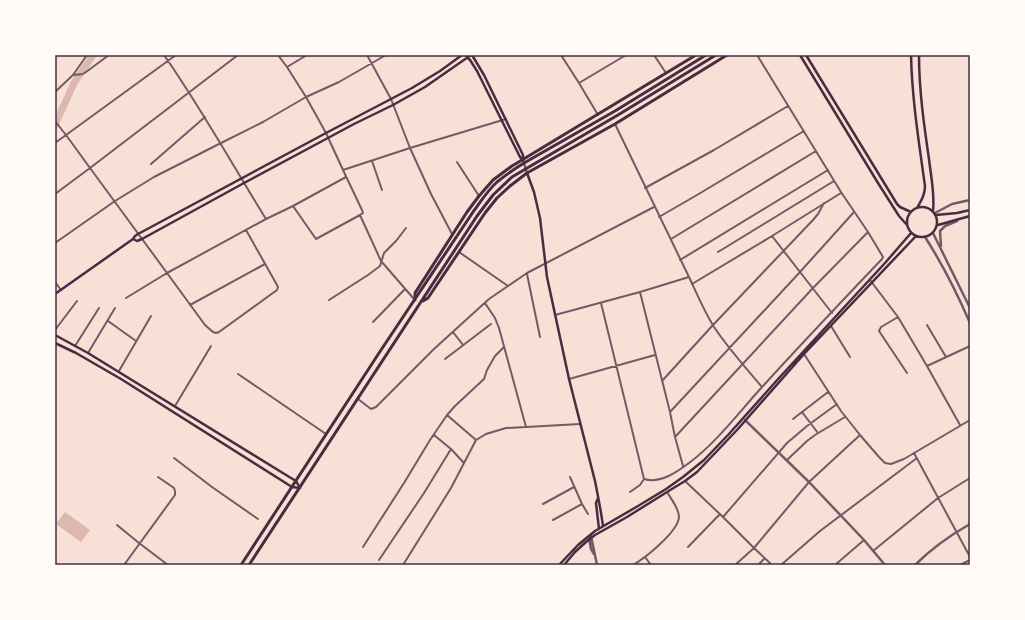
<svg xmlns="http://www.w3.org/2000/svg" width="1025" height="620" font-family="'Work Sans',sans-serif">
<rect width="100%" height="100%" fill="#f7e1d7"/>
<path fill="#dcb8b0" d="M65,512L90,530L81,542L56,524Z"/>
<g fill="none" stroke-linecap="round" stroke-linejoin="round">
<path stroke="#dcb8b0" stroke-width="7" d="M55,125L74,83L93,55"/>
<path stroke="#755966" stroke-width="2" d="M164,55C201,108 232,164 266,219
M176,55L66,135L90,168L238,55
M278,55L287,67L307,55
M367,55L391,99L410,148L431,194L452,234
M561,55L579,83
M654,55L666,73
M287,67L306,97L326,133L343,170L410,148L506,119
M73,75L83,74L86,72L109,55
M55,92L73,75L87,55
M598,115L579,83L626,55
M55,121L66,135L55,143
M615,124L689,277
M372,161L382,190
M457,162L479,196
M151,164L205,117
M645,188L714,150L788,106
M55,194L90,168C116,203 141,238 167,273L266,219L293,206L346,177
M293,206L316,239L360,215L363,213L362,210L343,170
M360,215L381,261L414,299
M659,217L697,195L804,131
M772,236L800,272L854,212
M671,239L816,151
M55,243L115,201L154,177L221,143L263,122L306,97L339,82L386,55
M459,252L508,286
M718,252L834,181
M680,260L828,170
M527,274L540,337
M870,280L898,317L927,366
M55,282L61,290
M692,284L772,236L841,193
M640,292L670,412L800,272L832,313
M126,298L167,273L205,325L213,332L216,333L219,332L277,290L278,287L277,285L246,230
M329,300L368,275L380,266L384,253L396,241L406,228
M485,303L495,318L499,328L526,427
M601,303L644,479L640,485L630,492
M190,305L265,264
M555,315L640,292L689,277C697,294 704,311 714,327C728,348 745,367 762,387
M898,317L881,327L879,331L907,373
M108,321L136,341
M373,322L405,289
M927,325L946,357
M831,326L850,357
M55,330L77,301
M453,332L463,345
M75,346L99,308
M88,353L115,308
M445,359L491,324
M119,371L151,316
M238,374L326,434
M569,379L655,355
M662,381L713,325L813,220L818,214L824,203
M358,399L371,409L376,407L434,349L489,299L527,273L654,207
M175,406L211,346
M670,412L675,437L683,466
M802,412L818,433
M447,415L476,440
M793,419L828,392
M960,425L927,366L970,346
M434,435L451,449L464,463
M860,435L879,457L885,463L891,464L904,459L970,420
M675,437L813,288L868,232
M914,453L970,557
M174,458L212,487L258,519
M787,460L807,441L815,435L845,417
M570,477L582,504L588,514
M644,479C660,484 677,472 689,463C717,442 739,412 763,386C802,343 842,301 882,259L883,257L868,232L841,192L757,55
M685,481L723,517L754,548L735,565
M543,504L574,487
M723,517L787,443L807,426L837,404
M553,520L582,504
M117,525L139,543L168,565
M363,547L404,483L430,440L447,415L455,406L484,379L487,370L495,356L504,347
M688,547L720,514
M873,551L938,498L970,478
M645,557L651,565
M379,560L424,493L451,449
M124,565L175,495V491L174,488L158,477
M403,565L451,488L476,440L486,434L506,428L580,424
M633,565C645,558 678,532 679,517C679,508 671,499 667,492
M758,565L764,559
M772,565L754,548L809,482L860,435L841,411L804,354
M781,565L820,531L917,458
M835,565L864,540
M960,565L970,560"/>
<path stroke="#755966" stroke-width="2.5" d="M523,160L527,173
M935,213L952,204L970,200
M933,233L970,308
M925,237C943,265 957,293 970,323
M941,246L940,231L945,226L957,221
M745,420L809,482L864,540L885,565
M591,536L597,565
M589,538L591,549L594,554
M915,565C932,548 949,536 970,524"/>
<path stroke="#4a2c40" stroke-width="2.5" d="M465,55L470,60L477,71L520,157L523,160
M472,55L484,75L523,155V159
M800,55L878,183L899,216L907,225
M806,55L897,204L900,207L911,212
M911,55C912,99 919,143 925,186C925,195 921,201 917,208
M919,55C919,90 924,125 929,159C931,177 935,194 933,211
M527,173L534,192L540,218L547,277L569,379L595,481C598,496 601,511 603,526
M907 222a15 15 0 1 1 30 0a15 15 0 1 1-30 0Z
M936,215L957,213L970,210
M938,225L970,216
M133,239L137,241L142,239L244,183L354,124L393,105L425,87L471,55
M55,294L133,239L135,236L138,234L326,133L412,88L440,71L462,55
M55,335L88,353L291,478L296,481L300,488
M55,343L76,353L121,379L292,487L300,488
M598,498L596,503L599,529
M559,565L578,545L595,531L638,506L666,489L683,477L704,460L728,435L779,378L885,263L911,233
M564,565L575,552L586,542L595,535L627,517L667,492L685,481L697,472L737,430L804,354L916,236"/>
<path stroke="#4a2c40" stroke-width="3" d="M415,300V293L467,212L479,196L493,180L512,166L696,55
M423,301L428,298L485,213L497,198L510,186L527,173L615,124L727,55
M241,565L379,353L473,212C481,201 488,190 497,182C506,175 514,169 524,163L615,111L706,55
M249,565L477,216L493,195L512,177L534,164L618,115L716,55"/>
</g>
<rect width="1025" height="620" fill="none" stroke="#fffaf5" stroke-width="112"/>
<rect x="56" y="56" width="913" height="508" fill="none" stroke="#4a2c40" stroke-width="1.5"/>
</svg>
